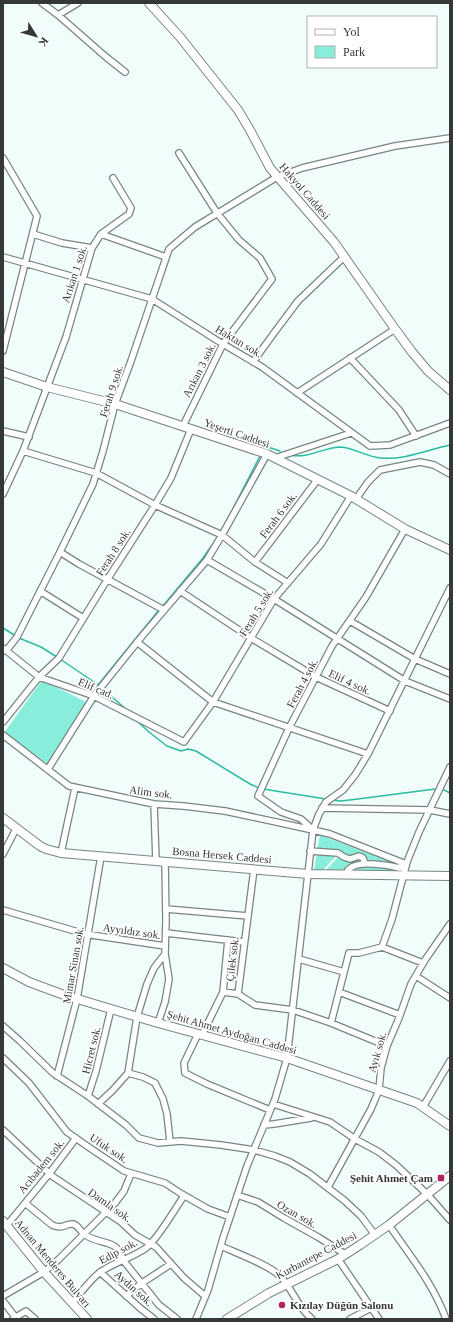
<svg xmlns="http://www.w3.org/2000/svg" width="453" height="1322" font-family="'Times New Roman',serif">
<rect width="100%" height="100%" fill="#f0fdfa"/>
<path fill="#88edda" d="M42,680L86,702L48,764L4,733Z
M320,835L399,865L368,863L358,853L350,857L317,851Z
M317,853L338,854L323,870H314Z
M339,856L359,857L363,863L346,868L344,870H326Z
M365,865L398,868V871L351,870V869Z"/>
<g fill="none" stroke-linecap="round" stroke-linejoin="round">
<path stroke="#2bbba5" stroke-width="1.5" d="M266,448H271L280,451
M291,455C307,459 323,448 339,447C353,447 366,457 381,458C405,460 427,450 450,445
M223,528L260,456
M162,607L203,558L217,538
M3,628L16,636
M19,638L41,647L57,657
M60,659L100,686
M98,685L159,610
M103,689L128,711
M136,720L149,732L167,746L181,751L188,749L196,751L250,784L259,788
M263,789L326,799
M444,790L450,793
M332,800L341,801L358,799L435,789"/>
<defs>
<path id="street" d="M42,3L58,15L78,3
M58,15L106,57L125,72
M179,153L217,213L239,240L260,258L272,279L223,344L183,426
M3,158L37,216L3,351
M33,234L62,243L92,248
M101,234L129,214L131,208L113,178
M3,257L152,299L218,341L262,367L370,446L390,445L450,423
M350,358L399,410L416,436
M253,362L274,333L298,301L345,256
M297,393L395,329
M3,431L29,437
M23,451L96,473L155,505L222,535L255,562L288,583
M275,458L351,433
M3,494L23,451L66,337L92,248L101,234L166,257
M356,499L368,482L380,470L420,462L434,465L450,474
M60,552L79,564L164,610
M207,560L274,599L405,681L450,699
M255,562L318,479
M40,591L83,618
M180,591L251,638L316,677L390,711
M350,621L415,659L450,674
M137,642L213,702L368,754
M3,648L39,677L94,696L184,742L213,702L274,599L321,544L351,496
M6,651L17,637L60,552L93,484L103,451L115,404L131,361L169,249L195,227L277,177L302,168L395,146L450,138
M3,722L39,677L59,658L107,580L155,505L171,478L191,429
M3,735L69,786L154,804L183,806L225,811L313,830L330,834L406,864
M48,769L94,696L143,635L207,560L222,535L267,454
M154,804L156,861
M322,808L430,810L450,814
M312,829L301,819L281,812L258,796L289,728L332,646L366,597L405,529
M310,851L338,853L344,857L350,859L359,856L363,858L365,864
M61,853L75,788
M3,854L16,829
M254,869L238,994L255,1005L293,1010L331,1023L349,953H359L382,947L392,919L407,862L419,832L450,767
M346,875C347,873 347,870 349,869C358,860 389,865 400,868L403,863
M166,909L248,916
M3,910L85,934L165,946
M166,933L244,942
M228,940L223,992L238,994
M382,947L423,963
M299,959L344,972
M416,976L450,998
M339,992L400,1015
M158,1023L165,1002L169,979L165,954L166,920L165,861
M331,1023L387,1046
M3,1026L20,1041L53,1073L88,1096L126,1125L139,1138L158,1143L181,1141L221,1145L254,1150L275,1156L290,1162L310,1174L345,1201L361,1216L375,1235
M198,1034L184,1063L185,1073L207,1084L270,1110
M202,1035L223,992
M3,1058L29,1083L67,1132L87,1146L124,1171L165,1183L180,1193L208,1209L230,1217
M128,1073L143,1077L155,1083L163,1099L167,1114L170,1142
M57,1076L77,999L101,856
M88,1096L96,1071L111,1009
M98,1104L113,1090L128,1073L137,1017L147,984L154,968L165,954
M273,1104L330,1122L355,1139L379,1152L396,1165L427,1194L450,1220
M423,1107L450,1061
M264,1125L274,1124L311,1118
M3,1130L52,1176L121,1222L135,1235L156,1247L184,1278L205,1296
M328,1187L371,1109L379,1090L381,1068L387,1046L399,1018L411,984L425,960L450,924
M237,1195L258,1202L284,1218L318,1237L345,1254
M25,1203L52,1225C64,1230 65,1223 73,1224C78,1225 80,1231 84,1234C99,1246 117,1237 123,1260L159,1305L177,1319
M7,1225L49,1174L76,1138
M389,1225C410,1256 433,1283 446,1319
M221,1246C236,1253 270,1265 281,1277C293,1290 298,1308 312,1319
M338,1259L379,1319
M100,1272L140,1308L154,1319
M3,1296L44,1272L58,1260L115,1203L124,1191L131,1174
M126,1296L142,1283L171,1264
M3,1301L16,1318
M72,1303C80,1294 92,1277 102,1271C115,1262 132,1258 146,1248C158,1239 174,1210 184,1196
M13,1319L26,1311L35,1319
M196,1319L208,1290L223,1238L247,1166L275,1099L287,1058L313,830L319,814L326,802L343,790L355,775L368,754L450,588
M350,1319L371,1308"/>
<path id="secondary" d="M149,3L180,37L238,110L250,130L270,168L334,242L395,329L412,352L428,371L450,390
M3,372L47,387L115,404L267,454L351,496L405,529L450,550
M3,818L40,846L46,849L61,853L308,874L450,876
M3,968L29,982L64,995L158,1023L287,1058L417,1103L450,1126
M3,1221L44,1272L87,1319
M227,1319L269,1293L338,1259L360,1245L389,1225L450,1176"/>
</defs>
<use href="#street" stroke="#798582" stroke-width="8"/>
<use href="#secondary" stroke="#798582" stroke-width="10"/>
<use href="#street" stroke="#fff" stroke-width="5.5"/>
<use href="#secondary" stroke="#fff" stroke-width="8"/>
</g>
<g fill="#b02461" stroke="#fff" stroke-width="1.5">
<rect x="437" y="1174" width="8" height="8" rx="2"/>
<circle cx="282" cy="1305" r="4"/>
</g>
<g text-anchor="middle" stroke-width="3.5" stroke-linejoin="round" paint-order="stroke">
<g font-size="11" fill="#343938" stroke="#fff">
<text transform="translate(305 191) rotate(49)" y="4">Hakyol Caddesi</text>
<text transform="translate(74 274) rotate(-72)" y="4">Arıkan 1 sok.</text>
<text transform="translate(239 341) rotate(31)" y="4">Haktan sok.</text>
<text transform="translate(199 370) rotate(-63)" y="4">Arıkan 3 sok.</text>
<text transform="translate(111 391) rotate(-72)" y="4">Ferah 9 sok.</text>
<text transform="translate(237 433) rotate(19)" y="4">Yeşerti Caddesi</text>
<text transform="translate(278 515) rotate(-53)" y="4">Ferah 6 sok.</text>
<text transform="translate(113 552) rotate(-57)" y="4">Ferah 8 sok.</text>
<text transform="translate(256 612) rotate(-58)" y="4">Ferah 5 sok.</text>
<text transform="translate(350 682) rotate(25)" y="4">Elif 4 sok.</text>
<text transform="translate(302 683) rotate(-62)" y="4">Ferah 4 sok.</text>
<text transform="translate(96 688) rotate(23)" y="4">Elif cad.</text>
<text transform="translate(151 792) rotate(7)" y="4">Alim sok.</text>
<text transform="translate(222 855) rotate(5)" y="4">Bosna Hersek Caddesi</text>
<text transform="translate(132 931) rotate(8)" y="4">Ayyıldız sok.</text>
<text transform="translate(232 959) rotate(-83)" y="4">Çilek sok.</text>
<text transform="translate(73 965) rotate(-80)" y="4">Mimar Sinan sok.</text>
<text transform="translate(232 1032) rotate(16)" y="4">Şehit Ahmet Aydoğan Caddesi</text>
<text transform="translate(91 1050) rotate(-76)" y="4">Hicret sok.</text>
<text transform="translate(377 1052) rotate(-74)" y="4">Ayık sok.</text>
<text transform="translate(109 1148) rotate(34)" y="4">Ufuk sok.</text>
<text transform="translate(41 1166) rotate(-51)" y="4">Acıbadem sok.</text>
<text transform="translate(110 1205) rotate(35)" y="4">Damla sok.</text>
<text transform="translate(297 1214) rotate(30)" y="4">Ozan sok.</text>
<text transform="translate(118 1251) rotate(-28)" y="4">Edip sok.</text>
<text transform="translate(316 1255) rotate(-28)" y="4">Kurbantepe Caddesi</text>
<text transform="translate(53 1263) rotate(50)" y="4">Adnan Menderes Bulvarı</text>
<text transform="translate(134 1288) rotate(42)" y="4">Aydın sok.</text>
</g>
<g font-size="11" font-weight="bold" fill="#343938" stroke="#fff" text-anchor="end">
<text x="433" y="1182">Şehit Ahmet Çam</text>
<text x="290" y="1309" text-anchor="start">Kızılay Düğün Salonu</text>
</g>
</g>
<rect width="453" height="1322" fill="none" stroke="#343938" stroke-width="8"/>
<rect x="307" y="16" width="130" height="52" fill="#ffffff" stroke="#aeb0af"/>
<rect x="315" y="29" width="20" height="6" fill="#ffffff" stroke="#aeb0af"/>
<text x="343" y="36" font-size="12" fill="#343938">Yol</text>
<rect x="315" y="46" width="20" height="12" fill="#88edda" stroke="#aeb0af"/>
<text x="343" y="56" font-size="12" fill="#343938">Park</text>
<g transform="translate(36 36) rotate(127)" stroke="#ffffff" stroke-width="3" paint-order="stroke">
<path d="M0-3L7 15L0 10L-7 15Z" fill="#343938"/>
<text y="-6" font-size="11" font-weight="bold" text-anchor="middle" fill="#343938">K</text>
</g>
</svg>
